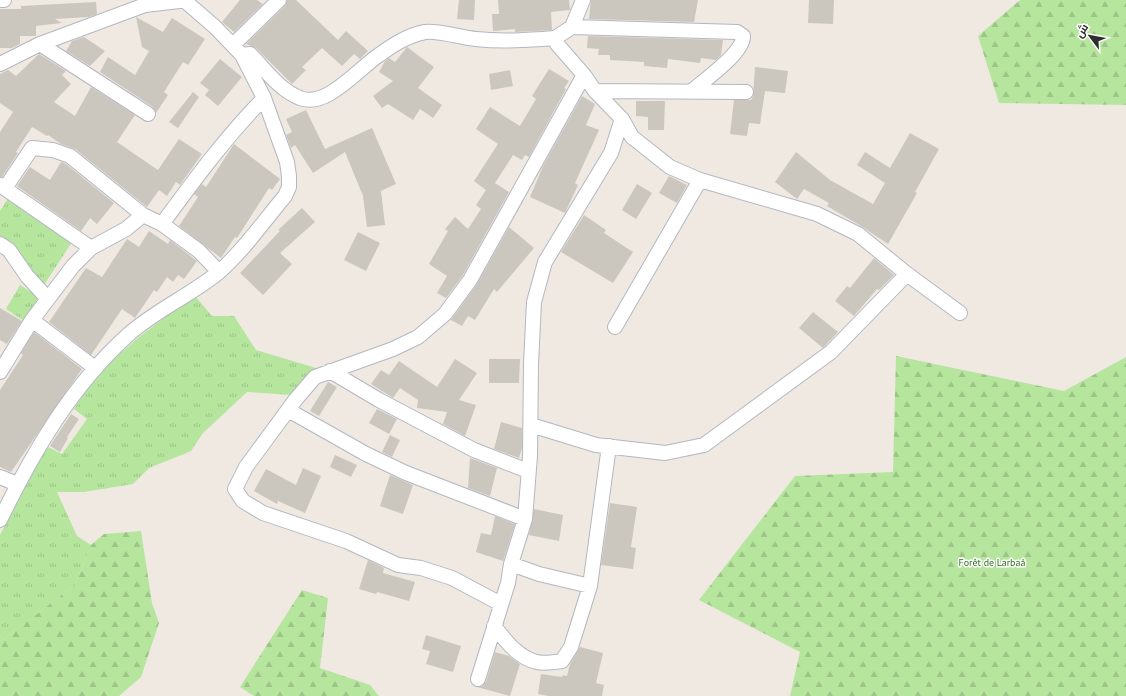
<svg xmlns="http://www.w3.org/2000/svg" width="1126" height="696" font-family="'PT Sans',Cairo,sans-serif">
<defs>
<pattern id="grass-tufts" width="24" height="20" patternUnits="userSpaceOnUse"><rect width="24" height="20" fill="#b6e59e"/><path d="M3 7l-1-3M5 7V3M7 7l1-3M15 17l-1-3M17 17v-4M19 17l1-3" fill="none" stroke="#9dc588"/></pattern>
<pattern id="forest-firs" width="22" height="20" patternUnits="userSpaceOnUse"><rect width="22" height="20" fill="#b6e59e"/><path d="M5 1l3.5 6h-7zM16 11l3.5 6h-7z" fill="#9dc588"/></pattern>
</defs>
<rect width="100%" height="100%" fill="#efe9e1"/>
<path fill="url(#grass-tufts)" d="M9,197L72,242L42,288L0,239V211Z
M20,285L39,297L24,321L6,309Z
M195,296L212,316H234L256,350L316,368L292,395L247,392L203,433L191,451L149,468L133,484L84,492H57L77,536L91,545L75,585L0,642V535L46,446L62,454L87,419L74,409C106,358 147,330 195,296Z"/>
<path fill="url(#forest-firs)" d="M1020,0H1126V105L999,103L978,36Z
M896,356L1064,391L1126,357V696H790L800,652L699,600L795,476L893,472Z
M141,531L152,603L159,623L141,677L119,696H0V642L75,585L91,545L104,534Z
M302,590L328,598L320,668L370,685L379,696H254L240,687Z"/>
<path fill="#cbc7bf" d="M240,0H257L263,4L234,32L222,22Z
M287,0H296L338,40L346,31L368,51L360,59L354,54L342,66L322,48L302,67L306,70L292,84L256,48L246,44L285,6Z
M459,0H475L474,20L457,19Z
M498,0H569L570,10L551,12L552,30L515,32V29L493,31L492,14H499Z
M591,0H698L694,22L589,19Z
M809,0H834L833,24L808,23Z
M96,2L97,14L89,17L55,19L62,23L36,26V36H20V44L12,48H0V9H21V6Z
M136,17L163,32L172,18L205,39L188,65L183,62L164,92L168,95L156,113L153,107L100,72L108,57L135,75L149,51L142,47Z
M588,36L723,40L721,55L716,60L701,58L700,63L668,59L667,68L644,66V62L610,60V55H598L599,49L587,48Z
M84,37L105,51L90,66L66,51L72,41Z
M407,47L434,67L418,88L442,105L433,118L420,109L413,120L388,104L382,108L373,96L393,81L379,72L385,61L389,58L395,62Z
M39,54L66,71L62,75L71,84L54,102L75,116L91,87L135,115L117,142L158,170L179,139L202,154L180,185L176,182L167,196L159,190L147,207L75,149L61,144L48,135L47,136L32,127L16,152L18,153L2,177H0V132L13,112L0,103V74L8,70L16,76Z
M220,59L242,77L218,106L205,95L209,90L200,83Z
M755,67L788,71L785,93L765,91L760,124L749,123L747,136L730,134L734,100H751L753,96Z
M549,69L569,81L564,88L566,89L529,157L525,155L522,160L513,155L495,183L509,192L463,275L446,298L437,293L447,276L429,264L448,231L445,229L455,217L468,229L481,209L476,205L486,190L474,181L498,144L476,129L490,107L520,126L536,99L532,96Z
M510,70L513,86L491,90L489,74Z
M193,92L199,97L178,128L169,122Z
M582,96L595,104L586,125L599,130L575,183L578,185L565,213L530,197L543,166Z
M636,101H665L664,130H648V117L636,116Z
M306,110L325,149L372,128L396,184L381,191L385,225L367,227L363,196L345,152L313,173L295,145L291,148L286,135L292,132L286,119Z
M910,133L939,149L915,192L917,193L888,244L861,226L827,206L829,203L804,189L797,199L775,182L796,152L830,180L873,204L885,183L857,165L865,152L890,168Z
M234,144L280,179L272,190L269,188L237,238L235,237L221,258L179,226L198,197L194,194L202,184L206,187Z
M61,162L66,164L114,203L97,224L90,218L81,231L17,186L30,167L50,180Z
M669,176L687,185L677,203L659,193Z
M637,184L652,193L636,219L622,210Z
M302,208L315,222L280,253L292,264L263,295L240,273L280,231L278,230Z
M584,215L606,230L604,233L633,252L613,283L561,252Z
M509,227L534,248L497,292L494,289L475,320L468,316L462,326L451,320L477,284Z
M149,231L168,244L170,240L197,261L184,279L178,275L173,282L167,277L157,292L154,290L135,318L122,309L91,355L49,322L86,268L102,277L127,239L139,247Z
M358,232L380,243L366,271L344,260Z
M874,258L894,275L879,290L877,289L854,316L835,301L847,286L850,288Z
M0,308L22,321L7,344L0,340Z
M813,312L838,332L823,348L799,328Z
M34,332L82,369L11,472L0,467V390L23,355L21,353Z
M455,359L477,373L459,400L476,405L465,436L443,424L447,412L417,408L418,400L400,388L393,398L371,384L381,370L389,375L399,361L437,387Z
M489,359H520L519,383H489Z
M328,382L337,387L319,416L310,411Z
M377,409L397,419L389,434L369,423Z
M71,414L79,419L67,437L68,438L60,452L50,446Z
M501,422L522,428V448L519,458L494,449Z
M390,435L400,440L392,457L382,452Z
M335,455L357,465L351,477L330,467Z
M470,458L497,468L490,496L468,488Z
M303,468L321,476L305,513L278,501L277,504L254,491L266,469L296,485Z
M390,475L413,485L403,514L380,506Z
M610,503L637,507L631,547L636,548L633,569L601,565Z
M534,509L563,515L559,541L529,535Z
M495,516L515,524L503,561L476,552L481,533L491,535Z
M368,560L384,568L383,573L415,582L409,601L377,592L376,594L359,589Z
M426,635L461,646L453,672L426,664L430,651L422,649Z
M580,647L603,653L596,683L604,685L602,696H549L538,694L541,674L562,677L563,675L567,676L570,664Z
M495,652L509,656L520,664L510,696L477,687L483,685L486,682Z"/>
<g fill="none" stroke-linecap="round" stroke-linejoin="round">
<defs>
<path id="street" d="M0,0H4
M572,27L737,32L743,36C744,53 704,80 692,91
M555,38L572,27L583,0
M40,44L148,114
M233,45L279,0
M242,55L250,54C265,69 279,90 300,98C326,109 359,68 379,55C393,45 408,35 425,32C438,30 462,38 476,39C502,42 529,40 555,38L557,44L584,75L595,91L622,119L632,137L670,167L700,180L817,214L858,234L907,274L960,313
M0,64L40,44L145,5L188,0
M595,91L746,92
M0,185L91,248
M5,188L32,148L53,150L70,156L143,215L162,224L199,251L219,272
M162,224C195,179 225,138 264,98
M0,244L9,250L27,276L48,299
M32,320L95,368
M615,327L700,180
M330,371L379,400L474,450L528,471
M0,372L32,320L73,266L91,248L126,229L143,215
M288,410L366,454L406,473L525,519
M531,425L596,445L665,453L704,445L831,352L907,274
M0,477L17,484
M0,520C33,452 72,385 129,334C156,310 191,295 219,272C244,250 264,221 285,196L289,187V176L287,162L264,98L242,55L215,27L185,1
M511,564L539,574L590,586
M501,604L452,578L421,568L398,565L346,541L263,513L243,501L235,489L246,467L296,399L315,377L393,349L418,337L445,314L470,280L584,75
M494,626C505,640 518,658 537,662C544,664 555,662 562,661L571,647L590,586L609,446
M478,679L508,583L511,564L525,519L530,456L531,364L534,302L545,262L611,153L622,119"/>
</defs>
<use href="#street" stroke="#b4b7c1" stroke-width="16"/>
<use href="#street" stroke="#fff" stroke-width="14"/>
</g>
<g text-anchor="middle" stroke-width="3" stroke-linejoin="round" paint-order="stroke">
<g font-size="10" fill="#2c6e1b" stroke="#fff">
<text x="992" y="566">Forêt de Larbaâ</text>
</g>
</g>
<g transform="translate(1090 36) rotate(302)" stroke="#ffffff" stroke-width="3" paint-order="stroke">
<path d="M0-3L7 15L0 10L-7 15Z" fill="#2e2e2e"/>
<text y="-6" font-size="11" font-weight="bold" text-anchor="middle" fill="#2e2e2e">ش</text>
</g>
</svg>
